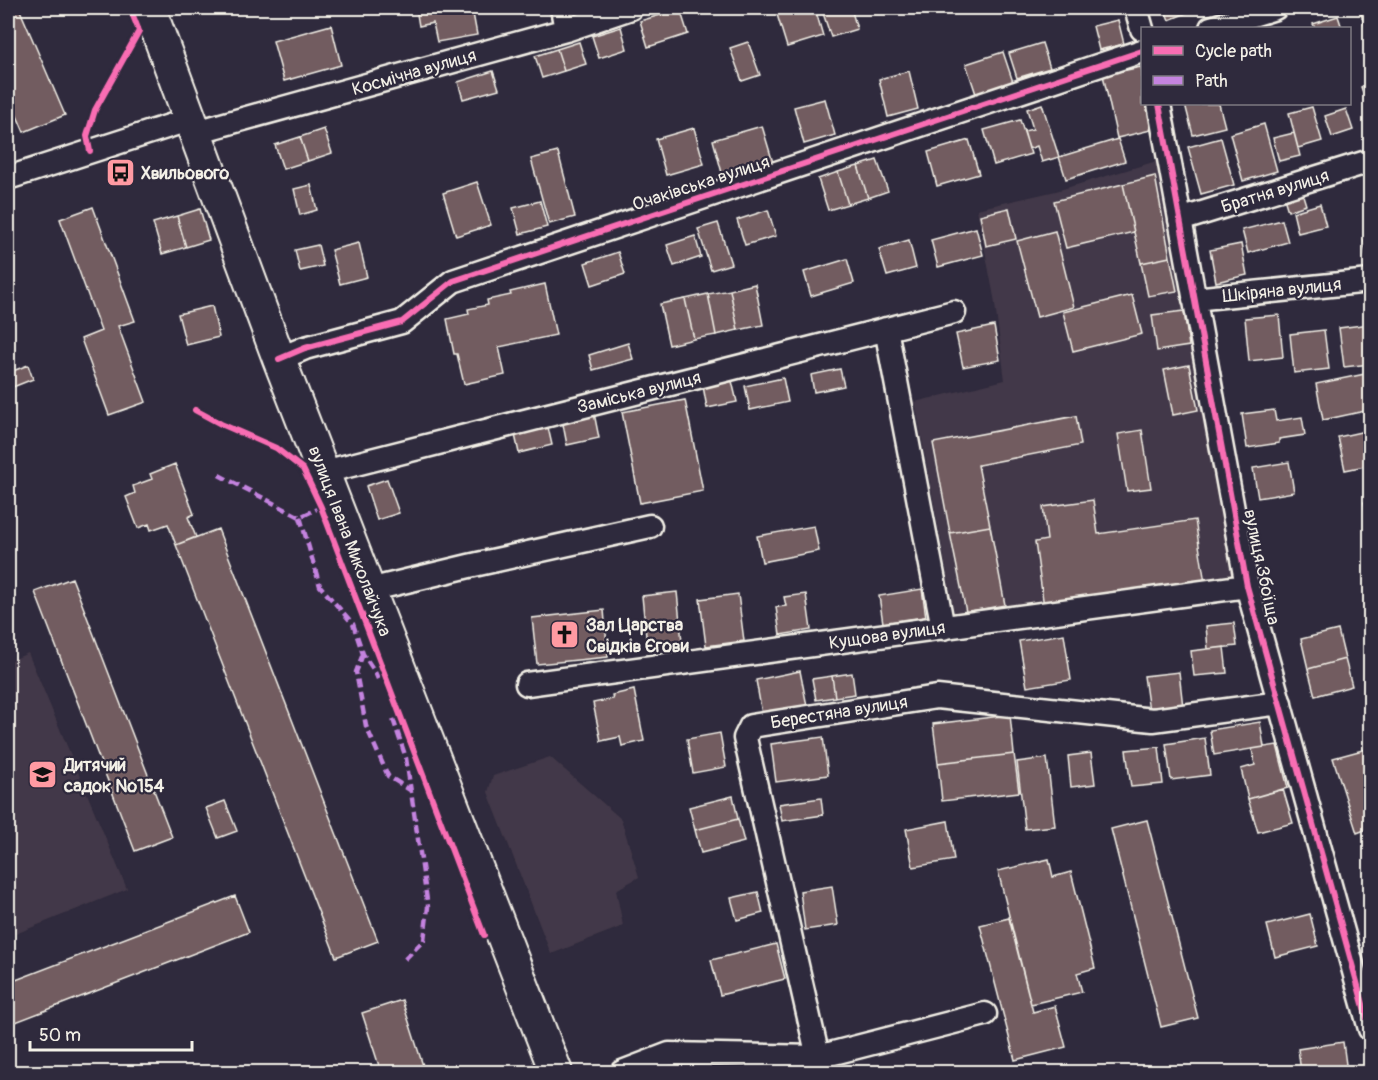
<svg xmlns="http://www.w3.org/2000/svg" width="1378" height="1080" font-family="Pangolin,sans-serif">
<rect width="100%" height="100%" fill="#2f2a3d"/>
<filter id="ink" filterUnits="userSpaceOnUse"><feTurbulence type="fractalNoise" baseFrequency=".0167" numOctaves="2"/><feDisplacementMap in="SourceGraphic" scale="12" xChannelSelector="R" yChannelSelector="G"/><feConvolveMatrix kernelMatrix="1 2 1 2 8 2 1 2 1" color-interpolation-filters="sRGB"/></filter>
<g filter="url(#ink)">
<path fill="#433948" d="M1157,161L1208,408L1235,583L956,622L915,402L1005,380L994,297L977,209L1056,191Z
M28,653L127,889L8,937V662Z
M550,757L621,819L639,877L616,890L623,926L551,954L488,792L493,776Z"/>
<path fill="#725c60" stroke="#f4f1e8" stroke-width="1.5" d="M8,8H19L65,115L24,132L8,95Z
M416,8H472L477,35L437,42L433,23L419,26Z
M775,8H815L823,36L787,47Z
M830,8H851L857,29L831,37L822,10Z
M1164,8H1193L1194,10L1169,20Z
M1370,8V41L1360,11Z
M680,9L688,34L648,47L640,21Z
M1338,16L1342,28H1315L1313,24Z
M1118,20L1124,44L1099,50L1093,26Z
M331,25L341,65L284,81L273,41Z
M621,27L627,49L599,58L592,36Z
M579,42L586,64L564,71L557,49Z
M748,42L760,75L742,81L730,48Z
M1042,43L1050,68L1017,78L1009,53Z
M557,49L564,71L542,78L535,56Z
M1003,52L1013,82L976,94L966,64Z
M1141,67L1142,74V104H1149L1155,129L1117,138L1103,75Z
M493,71L499,89L463,99L458,82Z
M909,71L918,109L888,117L879,79Z
M1370,84V111L1361,87Z
M825,99L835,135L804,144L794,107Z
M1042,104L1059,157L1042,162L1037,146L1029,149L1024,131L1033,129L1027,109Z
M1185,104H1219L1225,127L1193,135Z
M1312,107L1322,141L1298,148L1289,113Z
M1346,109L1353,130L1332,137L1325,116Z
M1020,120L1031,154L994,165L984,130Z
M1264,124L1277,171L1243,181L1230,134Z
M762,126L774,166L724,180L713,140Z
M694,128L704,164L666,175L656,139Z
M324,129L332,153L308,161L300,137Z
M1294,133L1300,156L1279,161L1273,138Z
M300,137L308,161L283,169L275,145Z
M1221,138L1234,185L1201,194L1188,147Z
M1118,139L1125,161L1066,179L1059,157Z
M969,140L979,174L937,186L928,152Z
M558,152L575,217L549,224L531,159Z
M877,160L888,191L868,198L858,166Z
M858,166L868,198L848,204L838,172Z
M838,172L848,204L828,210L818,179Z
M1155,176L1170,257L1141,263L1123,184Z
M477,182L491,225L456,236L443,193Z
M1123,184L1134,232L1066,248L1054,201Z
M311,185L317,210L300,215L294,189Z
M1302,192L1306,205L1288,211L1284,198Z
M540,201L547,227L520,234L513,208Z
M1320,204L1326,226L1298,233L1293,212Z
M93,207L135,321L118,326L146,402L109,415L81,339L101,331L60,219Z
M1009,208L1016,239L986,246L980,215Z
M200,209L209,240L186,247L177,216Z
M768,210L776,236L745,245L737,220Z
M177,216L186,247L162,254L153,223Z
M1282,220L1288,242L1248,253L1242,230Z
M718,223L731,264L711,270L698,229Z
M976,228L983,255L938,267L931,240Z
M1055,231L1074,307L1037,317L1017,241Z
M695,236L701,257L674,266L667,245Z
M1370,239V267H1368L1364,240Z
M909,240L916,268L887,276L879,249Z
M359,243L367,277L340,284L331,250Z
M1241,244L1247,275L1216,282L1210,250Z
M318,245L323,266L300,271L295,250Z
M618,252L625,274L592,285L585,263Z
M1170,257L1177,291L1148,296L1141,263Z
M847,259L854,283L811,296L804,272Z
M545,284L556,335L499,347L505,375L464,384L457,354H454L447,319L469,314L468,309L488,305L487,300L511,295L510,292Z
M755,284L763,325L738,330L730,290Z
M730,290L738,330L716,335L708,294Z
M708,294L716,335L694,339L685,299Z
M1132,295L1142,334L1073,351L1063,312Z
M685,299L694,339L669,345L660,304Z
M212,306L219,337L186,345L178,314Z
M1184,311L1189,346L1157,351L1152,315Z
M1279,315L1283,357L1249,361L1245,318Z
M1370,324V364L1344,367L1339,328Z
M994,326L1000,360L963,367L956,334Z
M1324,330L1329,369L1294,373L1290,334Z
M628,343L633,359L593,370L589,355Z
M28,365L33,379L13,387L8,373Z
M1189,365L1198,410L1173,415L1164,370Z
M840,369L844,386L814,392L811,375Z
M1370,373V410L1323,420L1316,384Z
M783,378L788,402L750,410L745,386Z
M732,381L737,402L707,408L703,386Z
M685,400L703,491L640,503L622,412Z
M1274,410L1276,421L1302,417L1305,435L1279,439V443L1247,448L1242,414Z
M594,413L599,438L567,445L562,419Z
M1076,416L1081,445L978,465L990,526L950,533L933,443Z
M547,423L552,445L519,453L514,430Z
M1142,430L1151,488L1127,491L1118,434Z
M1370,430V465L1345,470L1338,437Z
M1289,462L1294,492L1258,498L1253,468Z
M175,464L194,514L188,517L196,537L176,545L168,524L151,530L149,524L138,528L126,497L135,493L133,486L152,479L150,474Z
M387,479L399,513L377,520L366,486Z
M1093,500L1098,534L1195,520L1205,583L1044,607L1035,542L1047,540L1043,507Z
M1370,501V536L1364,502Z
M814,526L819,551L762,562L757,536Z
M990,526L1005,605L966,612L950,533Z
M218,529L378,941L336,957L176,545Z
M72,578L172,837L135,851L35,592Z
M922,589L926,617L883,623L879,596Z
M677,592L682,642L647,646L642,596Z
M738,594L744,641L706,646L700,599Z
M806,594L811,630L780,635L776,607L786,606L784,597Z
M604,610L608,657L537,664L532,618Z
M1234,623L1237,646L1208,649L1206,626Z
M1338,630L1345,659L1308,669L1301,639Z
M1064,634L1071,680L1027,687L1019,641Z
M1224,647L1227,673L1194,676L1191,651Z
M1345,659L1352,686L1315,696L1308,669Z
M800,671L807,706L762,714L756,680Z
M1179,672L1183,707L1149,711L1144,676Z
M852,673L855,694L835,697L832,676Z
M832,676L835,697L816,700L812,679Z
M634,690L644,741L622,746L620,737L601,741L593,703L613,699L612,695Z
M1010,715L1014,754L938,763L933,724Z
M1260,722L1264,747L1214,755L1210,730Z
M720,733L726,767L693,773L687,739Z
M823,737L828,775L776,782L771,744Z
M1205,738L1210,775L1171,780L1166,744Z
M1277,745L1288,788L1248,799L1241,769L1255,765L1252,749Z
M1159,747L1163,784L1131,787L1126,750Z
M1370,748V828L1357,833L1333,758Z
M1091,753L1095,784L1071,787L1068,756Z
M1014,754L1019,792L942,801L938,763Z
M1047,758L1055,826L1025,829L1017,762Z
M1283,789L1293,823L1258,832L1248,799Z
M733,796L738,819L695,830L689,807Z
M821,798L823,815L782,821L779,804Z
M225,801L237,831L218,838L206,808Z
M738,819L744,842L701,853L695,830Z
M1147,820L1198,1018L1161,1027L1111,829Z
M948,821L954,860L913,867L906,829Z
M1049,859L1053,877L1071,872L1095,968L1077,973L1082,992L1031,1004L998,871Z
M832,886L838,925L805,930L800,891Z
M758,892L763,913L737,920L731,898Z
M235,896L249,932L8,1025V983Z
M1310,914L1318,946L1275,957L1267,925Z
M1009,918L1033,1012L1055,1006L1066,1047L1015,1060L980,925Z
M776,944L785,979L720,995L711,960Z
M402,1000L425,1072H381L362,1013Z
M1343,1042L1347,1072H1301L1298,1049Z"/>
<g fill="none" stroke-linecap="round" stroke-linejoin="round">
<defs>
<path id="minor" d="M562,8L566,30
M1136,8L1142,29
M1211,28L1275,8
M1159,104L1247,586L1370,1029
M196,132L566,30L631,8
M8,178L191,119
M1180,220L1370,161
M1194,299L1370,281
M886,329L943,628
M279,359L305,348L402,322L453,281L1142,51
M324,472L954,312
M369,590L469,566L650,526
M527,684L1247,586
M622,1072L669,1054L818,1057L985,1014
M820,1072L818,1057L745,738L751,726L937,697L1153,720L1280,703"/>
<path id="secondary" d="M149,8L279,359L556,1072"/>
</defs>
<use href="#minor" stroke="#f4f1e8" stroke-width="27"/>
<use href="#secondary" stroke="#f4f1e8" stroke-width="36"/>
<use href="#minor" stroke="#2f2a3d" stroke-width="22"/>
<use href="#secondary" stroke="#2f2a3d" stroke-width="32"/>
<path stroke="#c483df" stroke-width="4.5" stroke-dasharray="9 4.5" stroke-linecap="butt" d="M219,475L300,517L321,507
M300,517L320,586L353,624L363,654L375,672L378,679
M363,654L356,672L366,726L388,776L410,790
M393,719L406,758L428,907L424,940L402,962"/>
<defs>
<path id="cycleway" d="M1159,104L1247,586L1370,1029
M90,151L87,136L95,110L139,31L130,8
M279,359L305,348L402,322L453,281L1142,51
M195,410L221,424L276,448L303,469L321,507L484,935"/>
</defs>
<use href="#cycleway" stroke="#2f2a3d" stroke-width="10"/>
<use href="#cycleway" stroke="#f96db3" stroke-width="6"/>
</g>
</g>
<defs>
<symbol id="bus-square" viewBox="-11 -11 22 22"><rect x="-9" y="-9" width="18" height="18" rx="4" fill="#ff9aa2" stroke="#2f2a3d"/><path d="M-5-6H5V4H4V6H2V4H-2V6H-4V4H-5ZM-3.5-4V0h7V-4ZM-3.5 1.2v1.5H-2V1.2ZM2 1.2v1.5H3.5V1.2Z" fill="#111"/></symbol>
<symbol id="church-square" viewBox="-11 -11 22 22"><rect x="-9" y="-9" width="18" height="18" rx="4" fill="#ff9aa2" stroke="#2f2a3d"/><path d="M-1.2-6h2.4v3.5h3.3v2.4h-3.3V6h-2.4V-.1h-3.3v-2.4h3.3Z" fill="#111"/></symbol>
<symbol id="school-square" viewBox="-11 -11 22 22"><rect x="-9" y="-9" width="18" height="18" rx="4" fill="#ff9aa2" stroke="#2f2a3d"/><path d="M0-5L7-2L0 1L-7-2ZM-4 1L0 2.5L4 1V4Q0 6-4 4Z" fill="#111"/></symbol>
</defs>
<g fill-rule="evenodd">
<use href="#bus-square" x="104" y="156" width="33" height="33"/>
<use href="#church-square" x="548" y="618" width="33" height="33"/>
<use href="#school-square" x="26" y="758" width="33" height="33"/>
</g>
<g text-anchor="middle" stroke-width="4.5" stroke-linejoin="round" paint-order="stroke">
<g font-size="18" fill="#f4f1e8" stroke="#2f2a3d">
<text transform="translate(414 72) rotate(-16)" y="6">Космічна вулиця</text>
<text transform="translate(701 183) rotate(-18)" y="6">Очаківська вулиця</text>
<text transform="translate(1275 191) rotate(-17)" y="6">Братня вулиця</text>
<text transform="translate(1282 290) rotate(-6)" y="6">Шкіряна вулиця</text>
<text transform="translate(639 392) rotate(-14)" y="6">Заміська вулиця</text>
<text transform="translate(350 541) rotate(69)" y="6">вулиця Івана Миколайчука</text>
<text transform="translate(1262 567) rotate(78)" y="6">вулиця Збоїща</text>
<text transform="translate(887 635) rotate(-8)" y="6">Кущова вулиця</text>
<text transform="translate(839 712) rotate(-9)" y="6">Берестяна вулиця</text>
</g>
<g font-size="18" font-weight="bold" fill="#f4f1e8" stroke="#2f2a3d" text-anchor="start">
<text x="141" y="179">Хвильового</text>
<text x="586" y="631">Зал Царства<tspan x="586" dy="21">Свідків Єгови</tspan></text>
<text x="64" y="771">Дитячий<tspan x="64" dy="21">садок №154</tspan></text>
</g>
</g>
<rect width="1378" height="1080" fill="none" stroke="#2f2a3d" stroke-width="30"/>
<rect x="15" y="15" width="1348" height="1050" fill="none" stroke="#f4f1e8" stroke-width="2" filter="url(#ink)"/>
<rect x="1141" y="27" width="210" height="78" fill="#2f2a3d" stroke="#7e7a81" stroke-width="1.5"/>
<rect x="1153" y="46" width="30" height="9" fill="#f96db3" stroke="#7e7a81" stroke-width="1.5"/>
<text x="1195" y="57" font-size="18" fill="#f4f1e8">Cycle path</text>
<rect x="1153" y="76" width="30" height="9" fill="#c483df" stroke="#7e7a81" stroke-width="1.5"/>
<text x="1195" y="87" font-size="18" fill="#f4f1e8">Path</text>
<path d="M30 1041v9h162v-9" fill="none" stroke="#f4f1e8" stroke-width="3"/>
<text x="39" y="1041" font-size="18" fill="#f4f1e8" stroke="#2f2a3d" stroke-width="4.5" paint-order="stroke">50 m</text>
</svg>
